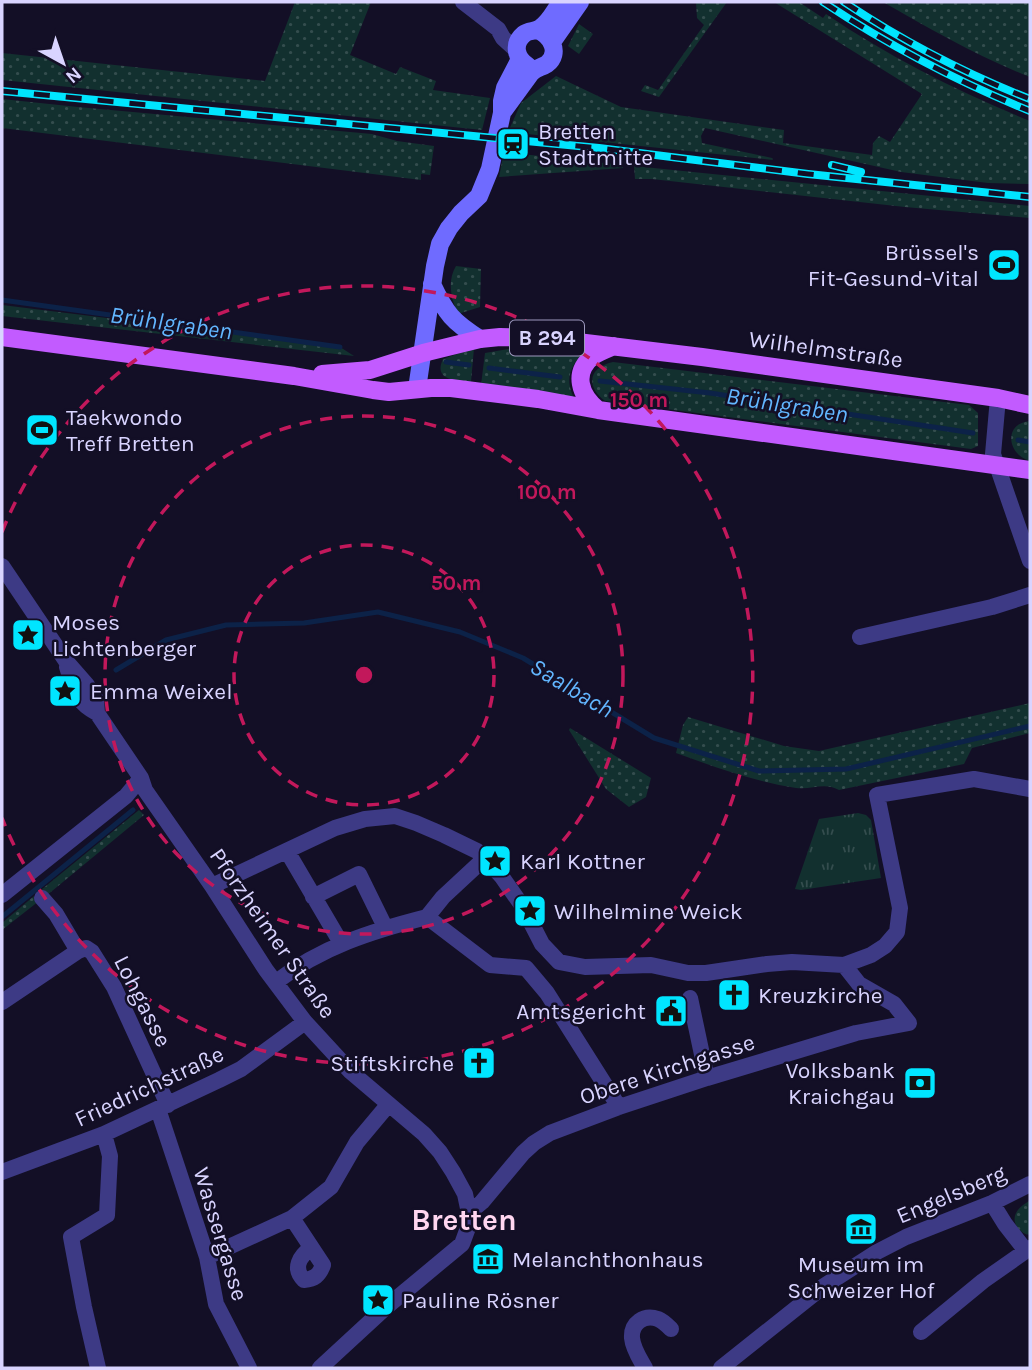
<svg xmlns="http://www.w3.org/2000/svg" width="1032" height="1370" font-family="Karla,sans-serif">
<defs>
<pattern id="grass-dots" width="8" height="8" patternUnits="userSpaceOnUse" patternTransform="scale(1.75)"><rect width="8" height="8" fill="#12302f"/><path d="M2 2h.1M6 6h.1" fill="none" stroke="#344d4e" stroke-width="1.8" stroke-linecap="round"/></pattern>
<pattern id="park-tufts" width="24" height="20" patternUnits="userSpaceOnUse" patternTransform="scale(1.75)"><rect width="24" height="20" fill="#12302f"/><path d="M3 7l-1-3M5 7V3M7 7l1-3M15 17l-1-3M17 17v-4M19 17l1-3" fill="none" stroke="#344d4e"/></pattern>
</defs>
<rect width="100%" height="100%" fill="#130f26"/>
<path fill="url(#grass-dots)" d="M295,2H371L350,55L396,74L400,67L436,81L433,90L490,98L482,130L2,80V53L265,81Z
M696,2H727L659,97L641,91L645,85L658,90L704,25L697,18Z
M774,2H799L823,18L826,14C889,57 959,92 1030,121V184L988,183L901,172L705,128L701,136L702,143L772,158L773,160L508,132L521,103L556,76L621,107L784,130L783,143L872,155L873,143L879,136L890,142L922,94Z
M883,2H1023L1030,3V77C979,57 930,29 883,2Z
M579,24L593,34L579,54L568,46Z
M2,99L78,107L372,134L397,141L434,146L430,175L421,174V180L2,128Z
M504,152L623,165V168L499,177Z
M634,166L1030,206V218L905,207L652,179H635Z
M456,266L481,269L480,307L458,314C451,299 447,281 456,266Z
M2,305L340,347L354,356L2,316Z
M474,348L471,382C456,380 433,381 443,359Z
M515,348L583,354C567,369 565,384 577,403L481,385L485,353Z
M613,362L969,405L978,413V446L971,449L605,401C585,386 589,367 613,362Z
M1030,421V461C1006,454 1004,423 1030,421Z
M1030,703V733L972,748L964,764L839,790C824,782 812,790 796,788C755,782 715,767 676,753L683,725L688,717L784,746L819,751Z
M570,728L651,778L646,797L629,807L606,789L569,730Z
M139,810L144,815L46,896L41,890Z
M34,896L39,901L2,930V923Z
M1030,1200V1235C1020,1234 1011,1223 1016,1213C1019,1207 1025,1204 1030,1200Z"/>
<path fill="url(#park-tufts)" d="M858,813L866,815L871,820L881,878L801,890L795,889L819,819Z"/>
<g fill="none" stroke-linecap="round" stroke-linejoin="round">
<path stroke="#0c2248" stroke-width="5" d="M2,300L340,347
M446,362L469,365
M489,368L560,377
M600,381L710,393L973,433
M1018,440L1030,442
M116,670L166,640L226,625L304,623L378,612L460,632L523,658L654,738L759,771L846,769L1030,726
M2,917L133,810"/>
<path stroke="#3d3a85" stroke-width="16" d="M463,2L498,29L503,38L516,50
M998,398L993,454L1030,561
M2,566L66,661L87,685L96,699L97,713L141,778L145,790L212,886L266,970L305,1022L351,1072L424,1134L440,1152L453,1172L465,1194L469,1213V1225L462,1244L385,1308L320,1368
M860,637L992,607L1030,595
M67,667C74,688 75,702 97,713
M287,851L341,943
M212,886L335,828L365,819L395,816L416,823L444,835L477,851L485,858L502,877L523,907L542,944L559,962L585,967L651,965L688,973H706L767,964L792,962L844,965L859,984L894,1004L909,1023L856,1033L707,1078L619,1107L550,1133L534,1143L523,1153L482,1202L469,1213
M2,895L126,796L141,778
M313,897L359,874L385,927
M42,898L56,914L78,951
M427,917L443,897L485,858
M844,965L871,955L885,946L897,932L900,908L877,795L974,779L1030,789
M526,968L547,993L619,1107
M276,982C321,947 372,931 427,917L490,965L526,968
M690,998L707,1078
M2,1002L78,951L86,948L92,952L114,987L168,1105
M158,1109L207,1257L216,1304L249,1368
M2,1172L104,1134L219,1080L241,1069L305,1022
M992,1203L1005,1224L1026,1251
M292,1218L323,1265C319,1276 314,1279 304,1280C292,1268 300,1256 311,1248
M207,1257L292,1218L331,1187L357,1142L388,1105
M921,1332L983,1281L1030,1248
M98,1368L84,1307L71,1237L107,1215L110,1156L104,1134
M645,1368C640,1359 633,1349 632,1338C631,1323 644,1314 658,1319C663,1321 667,1325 671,1329
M721,1368L824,1286L877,1252L906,1237L992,1203L1030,1184"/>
<path stroke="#6f6bff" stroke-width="18" d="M552,42L580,2
M528,66C516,59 512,44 524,34C529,30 535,32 540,28C549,23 555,10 561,2
M504,110L531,73C537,67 541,68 547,64C561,53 551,35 537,30
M432,284C446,314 453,322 480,339
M417,389L435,266L440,244L449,228L461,213L479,196L490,169L502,113V101L505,88L520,59"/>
<path stroke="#c25bff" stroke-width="18" d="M2,337L294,376L373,390L389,392L431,388H451L538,399L598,410L1030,470
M322,374L370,370L423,353L480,339L500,337L544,338L702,357L998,398L1030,405
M598,410C580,395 572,373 593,356C599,352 607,349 614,346"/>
<defs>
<path id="rail" d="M823,2C888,45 958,82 1030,111
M844,2C901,40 966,74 1030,99
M2,91L599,148L808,174L1030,197
M832,165L861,172"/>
</defs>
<use href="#rail" stroke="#00e5ff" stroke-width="8"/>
<use href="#rail" stroke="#130f26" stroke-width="5" stroke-dasharray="16" stroke-linecap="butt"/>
</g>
<g fill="none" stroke="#c2185b" stroke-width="3.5" stroke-dasharray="12 9">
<circle cx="364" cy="675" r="130"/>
<circle cx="364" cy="675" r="259"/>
<path d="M2 532A389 389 0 1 1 2 818"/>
</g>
<defs>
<symbol id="station-square" viewBox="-11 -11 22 22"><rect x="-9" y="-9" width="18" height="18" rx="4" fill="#00e5ff" stroke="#130f26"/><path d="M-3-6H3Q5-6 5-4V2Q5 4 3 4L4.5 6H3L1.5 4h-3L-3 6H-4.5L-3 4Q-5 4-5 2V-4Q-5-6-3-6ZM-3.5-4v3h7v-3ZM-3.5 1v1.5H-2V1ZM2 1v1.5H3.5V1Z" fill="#111"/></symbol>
<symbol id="stadium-square" viewBox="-11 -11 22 22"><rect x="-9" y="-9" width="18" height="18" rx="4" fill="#00e5ff" stroke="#130f26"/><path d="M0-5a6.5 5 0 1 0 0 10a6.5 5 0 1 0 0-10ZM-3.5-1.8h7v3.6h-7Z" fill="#111"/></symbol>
<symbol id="sight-square" viewBox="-11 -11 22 22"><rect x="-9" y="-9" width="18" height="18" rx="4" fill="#00e5ff" stroke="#130f26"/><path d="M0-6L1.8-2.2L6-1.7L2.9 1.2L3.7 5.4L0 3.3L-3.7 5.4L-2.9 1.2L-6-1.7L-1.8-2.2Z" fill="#111"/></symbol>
<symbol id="church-square" viewBox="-11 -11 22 22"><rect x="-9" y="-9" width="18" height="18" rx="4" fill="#00e5ff" stroke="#130f26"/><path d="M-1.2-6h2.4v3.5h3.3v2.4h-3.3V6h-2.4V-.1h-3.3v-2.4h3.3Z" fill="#111"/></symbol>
<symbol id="civic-square" viewBox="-11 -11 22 22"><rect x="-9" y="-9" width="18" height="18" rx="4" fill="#00e5ff" stroke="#130f26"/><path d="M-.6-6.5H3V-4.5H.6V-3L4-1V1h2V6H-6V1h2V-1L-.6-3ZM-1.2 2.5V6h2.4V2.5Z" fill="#111"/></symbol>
<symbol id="bank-square" viewBox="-11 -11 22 22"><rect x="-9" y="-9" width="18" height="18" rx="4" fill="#00e5ff" stroke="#130f26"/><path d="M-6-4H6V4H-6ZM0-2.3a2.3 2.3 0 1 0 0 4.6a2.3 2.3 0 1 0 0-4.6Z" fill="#111"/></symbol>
<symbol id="museum-square" viewBox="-11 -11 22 22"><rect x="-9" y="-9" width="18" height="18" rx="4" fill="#00e5ff" stroke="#130f26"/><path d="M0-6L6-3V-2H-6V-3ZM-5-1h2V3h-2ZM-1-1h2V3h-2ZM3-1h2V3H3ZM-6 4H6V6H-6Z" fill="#111"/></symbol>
</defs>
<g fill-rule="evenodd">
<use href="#station-square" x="494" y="125" width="38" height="38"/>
<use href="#stadium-square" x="985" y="246" width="38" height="38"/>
<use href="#stadium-square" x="23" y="411" width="38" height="38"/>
<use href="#sight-square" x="9" y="616" width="38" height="38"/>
<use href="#sight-square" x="46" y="672" width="38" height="38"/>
<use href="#sight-square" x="476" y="842" width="38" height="38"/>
<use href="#sight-square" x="511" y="892" width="38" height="38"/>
<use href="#church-square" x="715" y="976" width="38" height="38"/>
<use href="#civic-square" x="652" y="992" width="38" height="38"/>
<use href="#church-square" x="460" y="1044" width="38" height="38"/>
<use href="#bank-square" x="901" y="1064" width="38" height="38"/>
<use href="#museum-square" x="842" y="1210" width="38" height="38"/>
<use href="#museum-square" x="469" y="1240" width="38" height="38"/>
<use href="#sight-square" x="359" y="1281" width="38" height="38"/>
</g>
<g text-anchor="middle" stroke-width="5" stroke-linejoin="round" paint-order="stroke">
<rect fill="#130f26" stroke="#9e99be" stroke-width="2" x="510" y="320.5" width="74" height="35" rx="5"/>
<g font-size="21" font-weight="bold" fill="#d9d4ff">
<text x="547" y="345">B 294</text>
</g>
<g font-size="23" fill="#d9d4ff" stroke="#130f26" text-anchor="start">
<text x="538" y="139">Bretten<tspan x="538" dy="26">Stadtmitte</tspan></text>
<text x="979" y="260" text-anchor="end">Brüssel's<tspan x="979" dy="26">Fit-Gesund-Vital</tspan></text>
<text x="66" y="425">Taekwondo<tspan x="66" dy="26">Treff Bretten</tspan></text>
<text x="52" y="630">Moses<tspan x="52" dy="26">Lichtenberger</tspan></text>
<text x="90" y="699">Emma Weixel</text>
<text x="520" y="869">Karl Kottner</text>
<text x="554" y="919">Wilhelmine Weick</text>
<text x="758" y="1003">Kreuzkirche</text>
<text x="646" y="1019" text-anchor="end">Amtsgericht</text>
<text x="454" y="1071" text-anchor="end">Stiftskirche</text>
<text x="895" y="1078" text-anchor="end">Volksbank<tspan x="895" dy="26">Kraichgau</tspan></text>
<text x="512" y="1267">Melanchthonhaus</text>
<text x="861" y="1272" text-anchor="middle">Museum im<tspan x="861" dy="26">Schweizer Hof</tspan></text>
<text x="402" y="1308">Pauline Rösner</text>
</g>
<g font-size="23" fill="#d9d4ff" stroke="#130f26">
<text transform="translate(826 349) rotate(8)" y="8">Wilhelmstraße</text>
<text transform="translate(273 933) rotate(55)" y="8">Pforzheimer Straße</text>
<text transform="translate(143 1001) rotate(63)" y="8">Lohgasse</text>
<text transform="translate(667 1069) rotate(-18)" y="8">Obere Kirchgasse</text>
<text transform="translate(149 1086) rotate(-25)" y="8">Friedrichstraße</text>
<text transform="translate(951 1194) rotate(-23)" y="8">Engelsberg</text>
<text transform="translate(221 1234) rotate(73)" y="8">Wassergasse</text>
</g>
<g font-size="24" font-style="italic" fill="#62b6ff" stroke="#130f26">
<text transform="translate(171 323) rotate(8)" y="8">Brühlgraben</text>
<text transform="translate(787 405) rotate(9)" y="8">Brühlgraben</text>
<text transform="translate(572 688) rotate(31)" y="8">Saalbach</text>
</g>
<g font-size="30" font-weight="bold" fill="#ffd6f0" stroke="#130f26">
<text x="464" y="1230">Bretten</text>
</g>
</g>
<circle cx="364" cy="675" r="10" fill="#c2185b" stroke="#130f26" stroke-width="3.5"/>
<g font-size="21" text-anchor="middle" font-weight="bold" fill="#c2185b" stroke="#130f26" stroke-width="5" stroke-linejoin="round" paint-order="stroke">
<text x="639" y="407">150 m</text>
<text x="547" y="499">100 m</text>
<text x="456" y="590">50 m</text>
</g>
<rect width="1032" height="1370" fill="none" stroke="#d9d4ff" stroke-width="7"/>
<g transform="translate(63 63) rotate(140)" stroke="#130f26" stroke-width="5" paint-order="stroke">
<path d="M0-5L12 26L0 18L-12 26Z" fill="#d9d4ff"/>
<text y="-10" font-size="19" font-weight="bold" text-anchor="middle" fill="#d9d4ff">N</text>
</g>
</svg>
